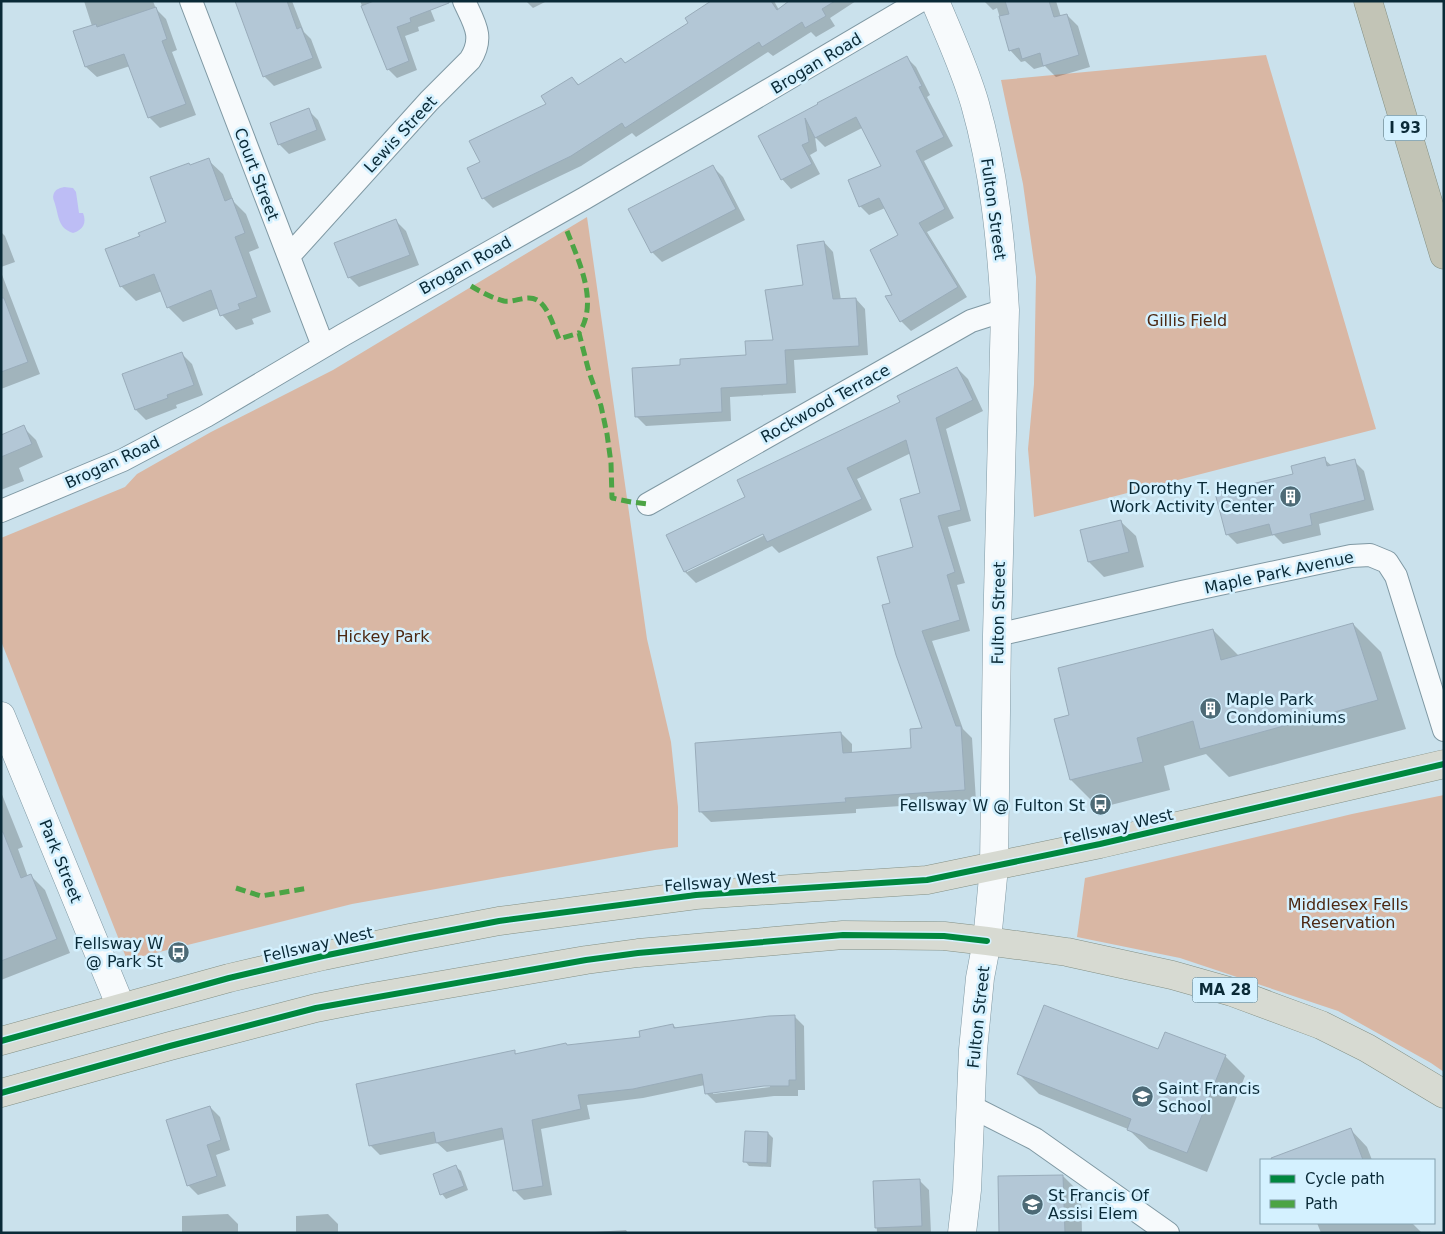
<svg xmlns="http://www.w3.org/2000/svg" width="1445" height="1234" font-family="'DejaVu Sans',sans-serif">
<rect width="100%" height="100%" fill="#cae1ec"/>
<path fill="#d9b7a4" d="M1266,55L1376,429L1034,517L1028,449L1034,384L1036,277L1023,184L1001,80Z
M587,217L647,639L671,742L678,807V847L655,850L352,904L127,960L1,641V538L125,487L137,474L211,432L333,370Z
M1444,795V1072L1431,1063L1338,1011L1180,958L1077,937L1085,878L1352,814Z"/>
<path fill="#bdbdf5" d="M64,187L73,188L76,192L79,213H83C87,223 83,230 73,233C58,228 59,217 55,204C54,200 52,198 54,193C56,189 60,188 64,187Z"/>
<path fill="#0003" fill-rule="evenodd" d="M84,1H153L156,9L166,19L177,50L172,52L196,115L160,128L149,117L130,66L97,77L86,67L92,26Z
M236,1H292L304,32L311,39L322,68L274,86L264,76Z
M360,1H427L435,21L418,27L419,31L405,36L417,70L397,78L388,69Z
M526,1H547L533,8Z
M713,1H774L779,10L793,1H856L830,18L835,26L816,37L811,32L773,56L768,52L636,137L632,133L581,166L493,208L483,198L482,162L548,105L572,78L580,86L626,64L690,23Z
M984,1H1056L1061,17L1067,15L1078,26L1090,67L1056,77L1045,66L1034,69L1025,61L1021,62L1010,50L997,8L993,10Z
M907,58L916,67L930,95L927,97L953,146L924,161L954,218L927,232L967,297L911,331L901,321L887,297L894,296L900,236L885,208L869,215L860,206L883,167L862,128L825,147L815,137L817,151L810,155L820,174L791,189L782,179L759,137Z
M308,110L318,120L326,140L289,154L279,144Z
M208,160L223,174L234,202L246,214L259,248L249,252L271,312L252,319L254,324L236,330L222,315L219,308L183,322L168,307L162,291L136,301L121,286L141,236L168,222L191,166Z
M713,167L723,177L745,220L662,262L652,252L630,209Z
M396,221L406,231L419,265L359,287L349,277Z
M1,232L5,236L15,262L1,267Z
M824,242L833,252L841,300L856,299L865,309L868,355L794,360L796,393L730,397L731,421L646,426L636,416L682,366L747,356L774,341L804,286Z
M1,272L40,374L1,389Z
M182,354L192,364L203,395L176,405L177,408L146,420L136,410L124,375Z
M957,368L968,379L983,411L946,429L971,521L948,527L965,583L957,585L970,631L932,641L963,729L972,738L976,801L856,809V813L711,822L700,811L841,733L852,744V753L913,749L924,730L892,604L915,548L922,494L911,453L857,479L872,510L779,553L772,546L696,583L685,572L667,536L747,498ZM768,531L769,533L687,572V569Z
M23,427L36,440L43,457L19,468L24,481L1,490V432L2,436Z
M1324,459L1332,466L1354,461L1364,471L1374,510L1319,524L1321,535L1283,544L1274,535L1237,544L1227,534L1295,475Z
M1120,521L1136,536L1144,567L1104,577L1089,562Z
M1353,624L1381,652L1406,729L1229,777L1206,754L1164,766L1170,790L1099,808L1071,780V716L1213,630L1239,656Z
M1,792L23,847L18,849L28,877L31,876L45,890L70,953L1,980Z
M794,1016L804,1026L805,1090H798V1096H774L716,1103L706,1093L705,1085L643,1098L587,1105L590,1119L541,1129L552,1195L524,1200L514,1190L506,1139L447,1152L437,1143L380,1155L370,1145L514,1052L517,1055L568,1046L642,1038L673,1025L676,1028ZM770,1084V1087L713,1094V1092Z
M1159,1051L1225,1056L1245,1076L1207,1172L1149,1149L1128,1129L1039,1094L1019,1074Z
M210,1107L220,1117L230,1150L216,1155L226,1186L198,1195L188,1185Z
M1351,1130L1367,1147L1372,1160H1294L1291,1152Z
M746,1132L768,1133L773,1138L771,1167L749,1166L745,1161Z
M456,1167L461,1171L468,1190L446,1199L442,1194Z
M999,1177H1064L1081,1194L1082,1233H1000Z
M919,1180L929,1190L931,1233H877L874,1182Z
M228,1214L238,1224V1233H182V1216Z
M328,1214L338,1224V1233H296V1216Z
M1317,1223H1412L1422,1233H1321Z
M626,1230L628,1233H579Z"/>
<path fill="#b3c7d6" stroke="#99acba" d="M235,1H287L297,29L301,27L313,58L263,77Z
M374,1H449V3L410,18L411,22L397,27L409,61L387,70L361,6Z
M711,1H771L777,10L789,1H835L822,9L826,16L805,28L802,22L762,47L759,42L625,128L622,123L571,156L482,199L467,168L480,162L469,141L546,104L541,96L572,77L578,85L621,58L625,63L688,23L685,18Z
M1005,1H1049L1054,17L1067,14L1079,55L1043,66L1040,53L1022,59L1019,48L1009,51L999,16L1009,14Z
M156,7L167,39L162,41L186,104L148,118L124,54L85,67L73,31L96,24L97,27Z
M907,56L922,86L919,87L944,137L916,151L945,209L919,223L958,287L900,322L885,296L892,295L870,250L898,235L879,198L859,207L848,180L881,166L856,117L815,138L805,118L809,142L802,145L812,164L781,180L758,136L818,104L817,103Z
M309,108L317,130L278,145L270,123Z
M209,158L225,201L232,198L245,233L235,237L257,297L238,304L240,309L220,316L211,290L167,308L154,274L120,287L105,249L140,236L138,233L166,222L150,177L189,163L190,165Z
M713,165L736,209L651,253L628,209Z
M396,219L410,255L348,278L334,243Z
M824,241L833,299L856,298L859,346L785,350L787,384L721,388L722,412L635,417L632,368L680,365V359L746,355L745,341L773,340L765,290L803,285L797,245Z
M1,298H4L28,362L1,372Z
M182,352L194,385L167,395L168,398L135,410L122,374Z
M957,367L973,400L936,418L961,510L938,516L955,572L947,575L960,620L922,631L956,726H961L965,790L845,798L846,802L699,812L695,743L841,732L843,753L911,748L910,729L922,728L896,655L882,605L890,603L877,557L913,547L900,499L920,493L906,440L847,468L862,499L767,542L763,534L684,572L666,535L745,497L737,480L900,402L897,396Z
M24,425L32,444L1,457V435Z
M1325,457L1327,466L1355,459L1365,500L1310,514L1312,525L1272,535L1269,524L1226,535L1215,493L1293,474L1291,466Z
M1121,520L1129,552L1088,562L1080,530Z
M1353,623L1378,700L1200,749L1193,721L1137,738L1143,762L1070,780L1054,719L1069,715L1058,668L1213,629L1221,660Z
M1,832H3L21,878L31,874L57,939L1,961Z
M1044,1005L1158,1049L1165,1032L1226,1055L1187,1153L1127,1130L1131,1119L1017,1074Z
M795,1015L796,1080H789V1086H764L705,1094L702,1074L633,1089L578,1095L581,1109L532,1120L543,1186L513,1191L502,1128L436,1143L434,1132L369,1146L356,1084L515,1050V1054L566,1043L567,1045L640,1037L639,1031L673,1024L674,1028L769,1016Z
M210,1106L221,1140L207,1145L217,1176L187,1186L166,1120Z
M1351,1128L1363,1160H1272L1271,1158Z
M745,1131L768,1132L767,1163L743,1162Z
M456,1165L464,1186L440,1195L433,1174Z
M1063,1175L1065,1233H999L998,1176Z
M920,1179L922,1226L875,1228L873,1181Z"/>
<g fill="none" stroke-linecap="round" stroke-linejoin="round">
<defs>
<path id="street" d="M191,1L323,346
M289,256L429,101L470,60C485,37 474,23 464,1
M648,504L971,321L1005,310
M1,511L123,460L206,416L343,335L585,198L920,1
M997,635L1182,592L1351,556L1370,555L1387,562L1396,576L1444,730
M970,1106L1035,1139L1168,1233"/>
<path id="secondary" d="M935,1C949,35 965,69 975,104C994,171 1001,241 1005,310L997,635L994,867L987,941L980,978L973,1050L967,1190L962,1233
M1,716L121,1007"/>
<path id="primary" d="M1,1041L229,978L323,956L410,938L499,921L696,895L927,880L1100,844L1444,764
M1,1093L170,1046L316,1008L367,998L586,960L638,953L843,935L944,936L987,941L1067,952L1172,975L1232,992L1321,1025L1367,1048L1444,1094"/>
<path id="highway" d="M1368,1L1444,255"/>
</defs>
<use href="#street" stroke="#7f98a3" stroke-width="24"/>
<use href="#secondary" stroke="#7f98a3" stroke-width="29"/>
<use href="#primary" stroke="#849085" stroke-width="29"/>
<use href="#highway" stroke="#849085" stroke-width="29"/>
<use href="#street" stroke="#f7fafc" stroke-width="22"/>
<use href="#secondary" stroke="#f7fafc" stroke-width="28"/>
<use href="#primary" stroke="#d7dad2" stroke-width="28"/>
<use href="#highway" stroke="#c2c4b6" stroke-width="28"/>
<path stroke="#4ca445" stroke-width="5" stroke-dasharray="10 5" stroke-linecap="butt" d="M567,231C579,262 599,302 579,333
M471,286C481,292 492,298 504,301C516,303 530,292 541,303C550,312 554,328 559,339L579,333L589,372L601,406L607,434L611,463L612,498L631,502L648,504
M236,888L261,896L309,888"/>
<defs>
<path id="cycleway" d="M1,1041L229,978L323,956L410,938L499,921L696,895L927,880L1100,844L1444,764
M1,1093L170,1046L316,1008L586,960L638,953L843,935L944,936L987,941"/>
</defs>
<use href="#cycleway" stroke="#d4f1ff" stroke-width="9"/>
<use href="#cycleway" stroke="#00873e" stroke-width="6"/>
</g>
<defs>
<symbol id="building-disc" viewBox="-11 -11 22 22"><circle r="9.5" fill="#4d6a76" stroke="#d4f1ff"/><path d="M-4-6H4V6H1V3H-1V6H-4ZM-2.5-4.3h1.7v1.8h-1.7ZM.8-4.3h1.7v1.8H.8ZM-2.5-1h1.7V.8h-1.7ZM.8-1h1.7V.8H.8Z" fill="#fff"/></symbol>
<symbol id="bus-disc" viewBox="-11 -11 22 22"><circle r="9.5" fill="#4d6a76" stroke="#d4f1ff"/><path d="M-5-6H5V4H4V6H2V4H-2V6H-4V4H-5ZM-3.5-4V0h7V-4ZM-3.5 1.2v1.5H-2V1.2ZM2 1.2v1.5H3.5V1.2Z" fill="#fff"/></symbol>
<symbol id="school-disc" viewBox="-11 -11 22 22"><circle r="9.5" fill="#4d6a76" stroke="#d4f1ff"/><path d="M0-5L7-2L0 1L-7-2ZM-4 1L0 2.5L4 1V4Q0 6-4 4Z" fill="#fff"/></symbol>
</defs>
<g fill-rule="evenodd">
<use href="#building-disc" x="1278" y="484" width="25" height="25"/>
<use href="#building-disc" x="1198" y="696" width="25" height="25"/>
<use href="#bus-disc" x="1088" y="792" width="25" height="25"/>
<use href="#bus-disc" x="166" y="940" width="25" height="25"/>
<use href="#school-disc" x="1130" y="1084" width="25" height="25"/>
<use href="#school-disc" x="1020" y="1192" width="25" height="25"/>
</g>
<g text-anchor="middle" stroke-width="5" stroke-linejoin="round" paint-order="stroke">
<g fill="#d4f1ff" stroke="#476673" stroke-width="1">
<rect x="1384" y="115.5" width="42" height="25" rx="4"/>
<rect x="1192.5" y="977.5" width="65" height="25" rx="4"/>
</g>
<g font-size="15" font-weight="bold" fill="#0a2a37">
<text x="1405" y="133">I 93</text>
<text x="1225" y="995">MA 28</text>
</g>
<g font-size="16" fill="#0a2a37" stroke="#d4f1ff">
<text transform="translate(816 63) rotate(-31)" y="6">Brogan Road</text>
<text transform="translate(400 134) rotate(-47)" y="6">Lewis Street</text>
<text transform="translate(257 174) rotate(69)" y="6">Court Street</text>
<text transform="translate(994 209) rotate(82)" y="6">Fulton Street</text>
<text transform="translate(465 265) rotate(-29)" y="6">Brogan Road</text>
<text transform="translate(825 403) rotate(-29)" y="6">Rockwood Terrace</text>
<text transform="translate(112 462) rotate(-25)" y="6">Brogan Road</text>
<text transform="translate(1279 572) rotate(-12)" y="6">Maple Park Avenue</text>
<text transform="translate(998 613) rotate(-89)" y="6">Fulton Street</text>
<text transform="translate(1118 826) rotate(-13)" y="6">Fellsway West</text>
<text transform="translate(61 861) rotate(68)" y="6">Park Street</text>
<text transform="translate(720 881) rotate(-5)" y="6">Fellsway West</text>
<text transform="translate(318 944) rotate(-13)" y="6">Fellsway West</text>
<text transform="translate(978 1017) rotate(-84)" y="6">Fulton Street</text>
</g>
<g font-size="16" fill="#4d2812" stroke="#d4f1ff">
<text x="1187" y="326">Gillis Field</text>
<text x="383" y="642">Hickey Park</text>
<text x="1348" y="910">Middlesex Fells<tspan x="1348" dy="18">Reservation</tspan></text>
</g>
<g font-size="16" fill="#0a2a37" stroke="#d4f1ff" text-anchor="end">
<text x="1274" y="494">Dorothy T. Hegner<tspan x="1274" dy="18">Work Activity Center</tspan></text>
<text x="1226" y="705" text-anchor="start">Maple Park<tspan x="1226" dy="18">Condominiums</tspan></text>
<text x="1085" y="811">Fellsway W @ Fulton St</text>
<text x="163" y="949">Fellsway W<tspan x="163" dy="18">@ Park St</tspan></text>
<text x="1158" y="1094" text-anchor="start">Saint Francis<tspan x="1158" dy="18">School</tspan></text>
<text x="1048" y="1201" text-anchor="start">St Francis Of<tspan x="1048" dy="18">Assisi Elem</tspan></text>
</g>
</g>
<rect width="1445" height="1234" fill="none" stroke="#0a2a37" stroke-width="5"/>
<rect x="1260" y="1159" width="175" height="65" fill="#d4f1ff" stroke="#83a1af"/>
<rect x="1270" y="1175" width="25" height="8" fill="#00873e" stroke="#83a1af"/>
<text x="1305" y="1184" font-size="15" fill="#0a2a37">Cycle path</text>
<rect x="1270" y="1200" width="25" height="8" fill="#4ca445" stroke="#83a1af"/>
<text x="1305" y="1209" font-size="15" fill="#0a2a37">Path</text>
</svg>
